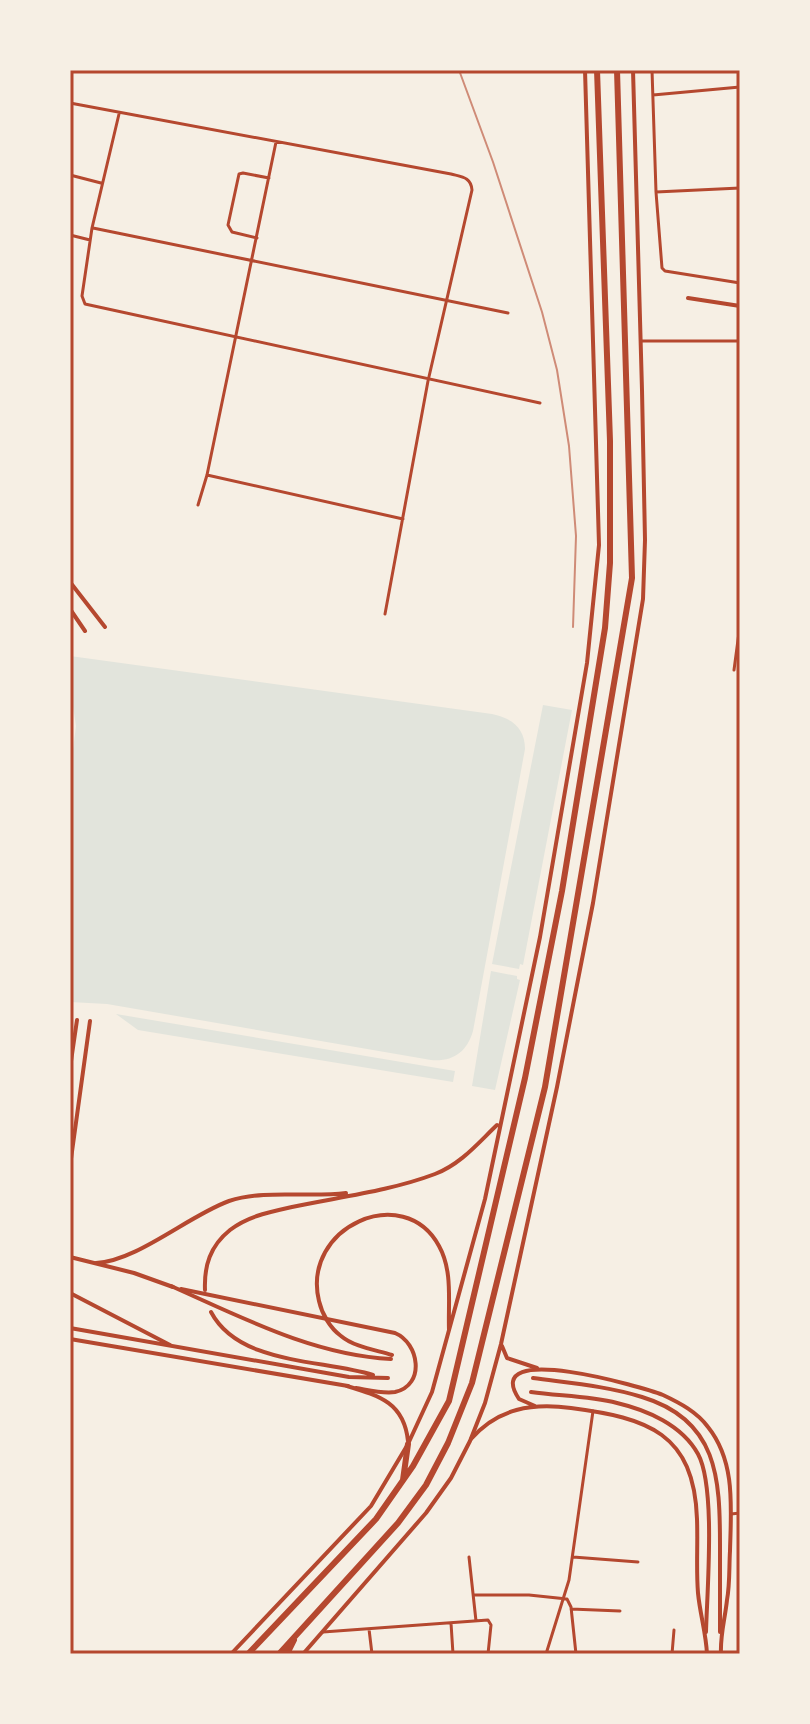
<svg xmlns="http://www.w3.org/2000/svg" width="810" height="1724" font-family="'Noto Sans',sans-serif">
<rect width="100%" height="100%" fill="#f6efe4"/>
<path fill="#e2e4dc" d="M70,656L492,714C512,718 525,728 525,749L473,1031C467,1052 453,1062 431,1060L107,1004L70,1002V773L76,726L70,687Z
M543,705L572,710L523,965L520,964L519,969L492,964Z
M491,971L517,976V979L520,980L495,1090L472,1086Z
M116,1014L455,1071L453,1082L138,1030Z"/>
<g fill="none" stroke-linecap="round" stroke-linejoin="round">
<path stroke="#b5482f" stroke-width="3" d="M652,70L656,192L662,268L665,271L740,283
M653,95L740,87
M70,103L451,174C462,177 471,177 472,190L428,381L385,614
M119,114L92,228L82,296L85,304L540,403
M70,175L101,183
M656,192L740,188
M93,228L508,313
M70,235L90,240
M257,238L232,232L228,225L239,174L243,173L269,178
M641,341H740
M207,475L403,519
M198,505L207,475L276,142
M734,670L740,625
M731,1514L740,1513
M469,1557L476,1621
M573,1557L638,1562
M474,1595H529L567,1599L571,1607L576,1654
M571,1609L620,1611
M451,1623L453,1654
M369,1629L372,1654
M323,1632L488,1620L491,1625L488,1654
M546,1654L569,1580L593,1411
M672,1654L674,1630"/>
<path stroke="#b5482f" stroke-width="4" d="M688,298L740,306
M70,1257L134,1273L173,1287
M181,1289L395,1333C419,1343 426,1385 395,1392C383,1394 368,1390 356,1388
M70,1293L170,1345
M70,1339L348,1386
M535,1406L519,1399C479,1339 646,1388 663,1395C680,1403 697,1412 708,1427C736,1462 731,1508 730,1551C729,1567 730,1584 727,1600C725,1619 720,1635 721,1654
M471,1439C498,1408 532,1403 571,1408C648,1418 694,1433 697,1519C698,1544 696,1569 698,1593C700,1614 706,1633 707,1654"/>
<path stroke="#b5482f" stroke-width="4" d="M70,582L105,627
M70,609L85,631
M70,1068L77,1020
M70,1166L90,1021
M96,1263C137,1261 188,1216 229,1201C266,1189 308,1198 346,1193
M171,1286C241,1317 313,1355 391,1359
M205,1290C204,1266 210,1246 230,1230C248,1216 270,1212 292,1207C339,1197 390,1191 435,1174C461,1164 478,1143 497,1125
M211,1312C239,1365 321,1359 373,1375
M70,1328L349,1377L388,1378
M502,1346L507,1358L537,1368
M392,1355C376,1350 354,1347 341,1336C330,1328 322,1314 319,1301C301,1227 404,1181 439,1246C453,1271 448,1302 449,1330
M533,1378C569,1383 607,1386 642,1397C718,1420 720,1478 720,1546C720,1575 720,1603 720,1632
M347,1386C380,1396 404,1403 408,1441
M531,1392C559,1396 589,1396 617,1403C647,1410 682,1425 698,1454C716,1487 707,1591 706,1632
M231,1654L371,1506L408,1444L432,1392L485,1199L540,937L587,663L599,545L585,70
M303,1654L426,1513L451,1478L470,1441L485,1403L501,1344L557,1087L593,903L643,599L645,540L642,390L633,70"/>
<path stroke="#b5482f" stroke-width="6" d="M403,1480L408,1444
M248,1654L376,1519L413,1466L449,1401L525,1078L562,891L605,628L610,563V441L597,70
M279,1654L398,1523L426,1485L448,1443L472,1383L545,1087L632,578L617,70
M287,1654L294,1640"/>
<path stroke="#cf8b77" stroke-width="2" d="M459,70L493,162L542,312L557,370L569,446L576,536L573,627"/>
</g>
<rect width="810" height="1724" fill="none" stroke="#f6efe4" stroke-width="144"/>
<rect x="72" y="72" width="666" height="1580" fill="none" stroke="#b5482f" stroke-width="3"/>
</svg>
